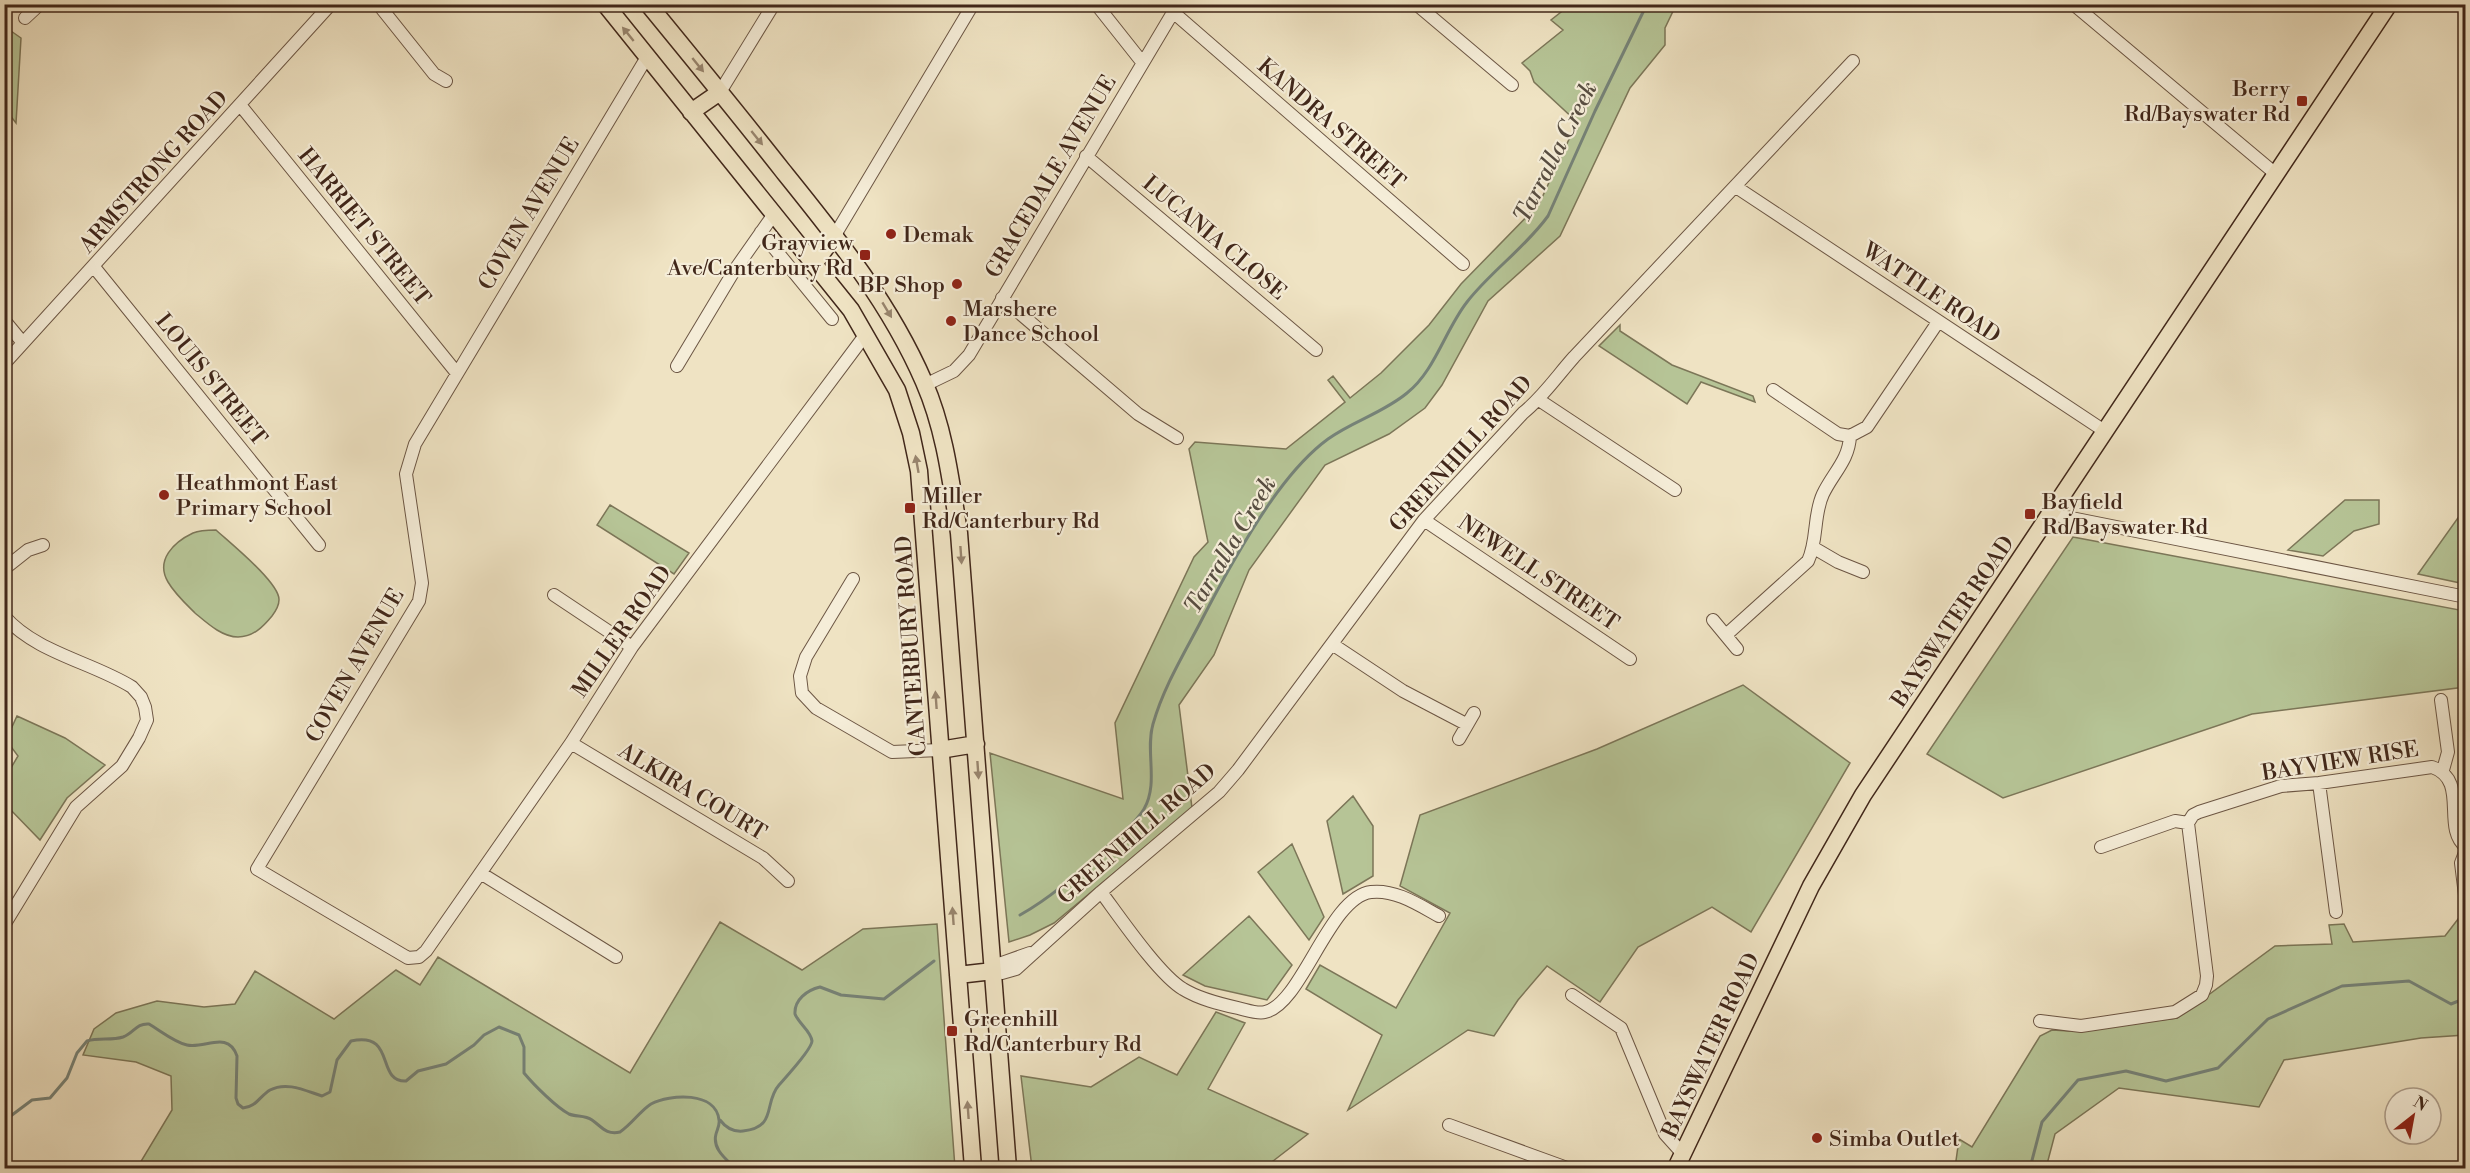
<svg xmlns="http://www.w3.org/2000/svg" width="2470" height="1173" font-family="'Libre Bodoni',serif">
<rect width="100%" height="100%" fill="#efe3c3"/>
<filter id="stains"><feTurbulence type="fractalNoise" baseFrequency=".00333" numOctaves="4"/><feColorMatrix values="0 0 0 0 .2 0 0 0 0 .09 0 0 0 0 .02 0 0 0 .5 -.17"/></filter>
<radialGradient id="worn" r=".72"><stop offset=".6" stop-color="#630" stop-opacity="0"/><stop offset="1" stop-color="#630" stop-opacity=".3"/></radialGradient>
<path fill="#b6c496" stroke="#7c7658" stroke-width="1.5" d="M1570,5H1676L1665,28V45L1630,88L1560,236L1488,301L1442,385L1425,408L1389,434L1325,465L1249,570L1214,655L1179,705L1192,808L1054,923L1030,935L1009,942L990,753L1123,799L1115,723L1194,557L1208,542L1189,449L1195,442L1286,449L1345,402L1328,380L1333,376L1350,398L1381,373L1429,325L1461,284L1539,204L1577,122L1534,82L1530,71L1522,63L1563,30L1551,20Z
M11,31L21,38L16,123L5,109V36Z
M1620,325V331L1672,365L1753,396L1755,402L1701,382L1687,404L1599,346Z
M2345,500H2379V524L2354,531L2323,556L2288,550Z
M610,505L689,553L674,574L597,525Z
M2465,508V584L2418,574Z
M216,530C229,542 280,583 279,600C279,605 275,612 272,616C263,627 253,637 238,637C222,637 207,623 195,613C186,604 175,594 168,582C155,560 174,542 193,533C200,530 209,530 216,530Z
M2073,537L2465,611V687L2252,714L2003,798L1927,754Z
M1743,685L1850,763L1751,932L1712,907L1638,947L1600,1002L1547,966L1518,1000L1494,1036L1468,1030L1348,1110L1382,1035L1306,989L1320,965L1396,1008L1450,913L1400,886L1420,815L1597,749Z
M17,716L65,738L105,765L67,798L40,840L5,804V778L18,756L6,740Z
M1353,796L1373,826V876L1343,894L1327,821Z
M1292,844L1324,917L1309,940L1258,872Z
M2465,910V1035L2421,1038L2284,1060L2259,1107L2119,1088L2055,1134L2046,1168H1955L1959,1139L1972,1147L2040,1036L2052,1030L2069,1031L2177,1018L2275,946L2332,944L2329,925L2344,924L2353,942L2445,936Z
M1249,916L1292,965L1267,1000L1205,986L1183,975Z
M720,922L802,970L863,929L937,924L955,1168H137L172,1110L171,1076L136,1062L83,1055L94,1029L116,1013L157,1001L204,1007L235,1004L255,971L334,1019L396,970L420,985L438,957L630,1073Z
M1216,1012L1245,1023L1208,1089L1308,1134L1264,1168H1032L1021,1076L1091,1087L1139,1057L1177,1075Z"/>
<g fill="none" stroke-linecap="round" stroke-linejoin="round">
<path stroke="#768277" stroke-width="3" d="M1020,915C1052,897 1078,873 1106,848C1119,836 1135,824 1144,809C1159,783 1145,751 1153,724C1163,689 1182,657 1199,625C1211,602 1223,579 1236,557C1259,517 1291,466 1328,439C1353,421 1383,413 1407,393C1435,371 1445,330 1467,302C1491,271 1525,248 1548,216L1595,111L1647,4
M720,1120C726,1128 733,1132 743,1131C778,1127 763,1103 779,1085C786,1077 812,1049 812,1041C811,1031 799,1024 795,1014C794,1000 807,990 820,987L841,995L884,999L934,961
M4,1121L32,1100L50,1098L67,1078L77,1053L87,1041C99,1037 111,1041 123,1037C134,1033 136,1023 149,1024C161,1031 174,1042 187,1045C205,1049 228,1030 237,1056L236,1098L238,1104L243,1108C256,1107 260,1096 270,1090C287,1081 306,1091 322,1096L330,1092L337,1060L351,1041C397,1031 375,1082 406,1081L418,1071L446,1064L474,1045L484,1035L499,1027L519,1035L524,1047V1073C534,1085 556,1107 569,1114C576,1117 585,1115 592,1120C602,1127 606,1135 620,1132C632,1124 640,1111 651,1104C670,1094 716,1091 719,1120C720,1125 717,1130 716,1134C712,1149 726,1159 735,1168
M2030,1168L2042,1122L2078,1080L2126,1071L2166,1081L2218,1068L2268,1019L2342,986L2409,981L2451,1004L2466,998"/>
<defs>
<path id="minor" d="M378,4L434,74L446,81
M1096,4L1142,62
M1416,4L1512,85
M2073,4L2277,175
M1173,12L1463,264
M25,18L40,4
M647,57L415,444L406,474L422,583L419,601L257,869L408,958L419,957L426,951L571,743L632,647L866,334
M720,92L774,4
M241,106L456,372
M1086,156L1316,350
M1736,187L2106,432
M761,232L832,319
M835,235L973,4
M94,267L319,545
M1002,298L1138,414L1177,438
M4,320L23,343
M4,364L331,4
M677,366L734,271L774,214
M925,385L954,371L969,355L1178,4
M1773,390L1838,434L1850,436
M1539,400L1675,490
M2051,514L2466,597
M1424,520L1630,659
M1814,548L1838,562L1863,572
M4,569L28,550L43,545
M853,579L806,657L800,676L802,693L816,708L892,752L940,750
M554,595L632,647
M4,616C36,653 92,662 132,687L141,697L145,707L147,720L139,738L122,766L76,807L4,925
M1713,620L1737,649
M1726,635L1808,561C1818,540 1813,515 1823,494C1833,473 1849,460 1850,436L1867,427L1938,322
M1332,644L1403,691L1466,724
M2441,700L2448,752L2443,770
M1459,739L1474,713
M571,743L763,858L788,881
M2319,783L2336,912
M2101,847L2175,821L2188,823
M482,874L616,957
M1101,892C1119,916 1159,975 1183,989C1199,999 1220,1004 1238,1008C1247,1010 1257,1014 1265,1012C1302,1004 1329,897 1371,892C1395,889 1419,905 1439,916
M2465,895L2461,863L2466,850
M1030,953L999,964L993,971L1002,973L1016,969L1101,892L1219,792L1238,770L1424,520L1523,413C1543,397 1557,376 1574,357L1853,61
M1572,995L1621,1028L1665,1134L1683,1154
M2040,1021L2081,1026L2175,1012L2202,995L2206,985L2207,976L2188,823L2193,815L2199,812L2281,786L2319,783L2432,767C2470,780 2441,828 2466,847
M1449,1125L1567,1168"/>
<path id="major" d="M605,4L851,310L897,390L911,433L919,471L973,1168
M648,4C694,60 739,115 783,171C837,238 890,303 924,382C945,430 951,482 959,533L1008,1168
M691,112L720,92
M814,264L835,235
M940,750L976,744
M958,975L993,971
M1676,1168L1811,886L1863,795L2389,4"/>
</defs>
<use href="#minor" stroke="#6c5644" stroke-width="14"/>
<use href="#major" stroke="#41271a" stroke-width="19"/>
<use href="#minor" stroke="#f5edd8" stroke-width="12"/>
<use href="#major" stroke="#efe3c3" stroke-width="16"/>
</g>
<defs><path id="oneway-solid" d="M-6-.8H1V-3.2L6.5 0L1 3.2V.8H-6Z" transform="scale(1.5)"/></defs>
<g fill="#98856e">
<use href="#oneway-solid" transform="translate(628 34) rotate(-129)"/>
<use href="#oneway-solid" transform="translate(698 65) rotate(51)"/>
<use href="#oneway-solid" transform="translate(757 138) rotate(51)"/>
<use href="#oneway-solid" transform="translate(887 310) rotate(59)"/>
<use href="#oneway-solid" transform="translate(917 464) rotate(-100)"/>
<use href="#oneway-solid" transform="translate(961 555) rotate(86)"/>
<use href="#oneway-solid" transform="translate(936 700) rotate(-94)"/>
<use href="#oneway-solid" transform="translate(978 770) rotate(86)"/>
<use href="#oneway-solid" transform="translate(953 916) rotate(-94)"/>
<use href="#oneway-solid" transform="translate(968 1110) rotate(-94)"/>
</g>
<g fill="#8f2418" stroke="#f5edd8" stroke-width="2">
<rect x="2296" y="95" width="12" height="12" rx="3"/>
<circle cx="891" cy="234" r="6"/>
<rect x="859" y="249" width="12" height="12" rx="3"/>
<circle cx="957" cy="284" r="6"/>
<circle cx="951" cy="321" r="6"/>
<circle cx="164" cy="495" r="6"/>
<rect x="904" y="502" width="12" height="12" rx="3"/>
<rect x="2024" y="508" width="12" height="12" rx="3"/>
<rect x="946" y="1025" width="12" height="12" rx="3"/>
<circle cx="1817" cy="1138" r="6"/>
</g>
<g text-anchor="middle" stroke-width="4.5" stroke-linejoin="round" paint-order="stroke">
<g font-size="22" fill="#41271a" stroke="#f5edd8" text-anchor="start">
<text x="2290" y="96" text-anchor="end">Berry<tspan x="2290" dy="25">Rd/Bayswater Rd</tspan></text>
<text x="903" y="242">Demak</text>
<text x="853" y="250" text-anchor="end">Grayview<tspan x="853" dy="25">Ave/Canterbury Rd</tspan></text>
<text x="945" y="292" text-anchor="end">BP Shop</text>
<text x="963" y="316">Marshere<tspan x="963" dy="25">Dance School</tspan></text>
<text x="176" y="490">Heathmont East<tspan x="176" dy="25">Primary School</tspan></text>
<text x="922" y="503">Miller<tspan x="922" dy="25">Rd/Canterbury Rd</tspan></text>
<text x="2042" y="509">Bayfield<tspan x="2042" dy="25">Rd/Bayswater Rd</tspan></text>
<text x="964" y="1026">Greenhill<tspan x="964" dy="25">Rd/Canterbury Rd</tspan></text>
<text x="1829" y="1146">Simba Outlet</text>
</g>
<g font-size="22" fill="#41271a" stroke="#f5edd8">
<text transform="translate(1332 123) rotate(41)" y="8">KANDRA STREET</text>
<text transform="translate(153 171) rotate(-48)" y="8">ARMSTRONG ROAD</text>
<text transform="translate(1050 176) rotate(-59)" y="8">GRACEDALE AVENUE</text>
<text transform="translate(528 213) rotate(-59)" y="8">COVEN AVENUE</text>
<text transform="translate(365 226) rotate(51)" y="8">HARRIET STREET</text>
<text transform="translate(1215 237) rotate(40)" y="8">LUCANIA CLOSE</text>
<text transform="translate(1932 292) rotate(34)" y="8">WATTLE ROAD</text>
<text transform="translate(212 379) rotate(51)" y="8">LOUIS STREET</text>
<text transform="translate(1460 453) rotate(-48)" y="8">GREENHILL ROAD</text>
<text transform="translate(1539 572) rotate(34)" y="8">NEWELL STREET</text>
<text transform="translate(1952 621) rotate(-56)" y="8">BAYSWATER ROAD</text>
<text transform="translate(621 631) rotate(-55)" y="8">MILLER ROAD</text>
<text transform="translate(910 646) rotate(-94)" y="8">CANTERBURY ROAD</text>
<text transform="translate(354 665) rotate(-60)" y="8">COVEN AVENUE</text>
<text transform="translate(2340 760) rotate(-9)" y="8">BAYVIEW RISE</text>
<text transform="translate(693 791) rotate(31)" y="8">ALKIRA COURT</text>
<text transform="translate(1136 833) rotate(-41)" y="8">GREENHILL ROAD</text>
<text transform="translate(1710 1045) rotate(-65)" y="8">BAYSWATER ROAD</text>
</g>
<g font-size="24" font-style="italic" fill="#574d41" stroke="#f5edd8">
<text transform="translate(1555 152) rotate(-63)" y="8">Tarralla Creek</text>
<text transform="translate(1230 545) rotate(-59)" y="8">Tarralla Creek</text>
</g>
</g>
<rect width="2470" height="1173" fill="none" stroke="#efe3c3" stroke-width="24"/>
<rect x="6" y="6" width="2458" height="1161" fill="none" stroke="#41271a" stroke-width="3"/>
<rect x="12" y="12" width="2446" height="1149" fill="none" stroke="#41271a" stroke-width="1.5"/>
<g transform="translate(2413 1116) rotate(31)"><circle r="28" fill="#f5edd8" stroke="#ad9e8c" stroke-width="1.5"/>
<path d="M0-4.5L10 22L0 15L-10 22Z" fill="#8f2418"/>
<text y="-9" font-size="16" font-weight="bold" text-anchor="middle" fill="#41271a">N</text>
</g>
<rect width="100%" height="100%" filter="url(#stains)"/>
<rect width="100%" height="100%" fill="url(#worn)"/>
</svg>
